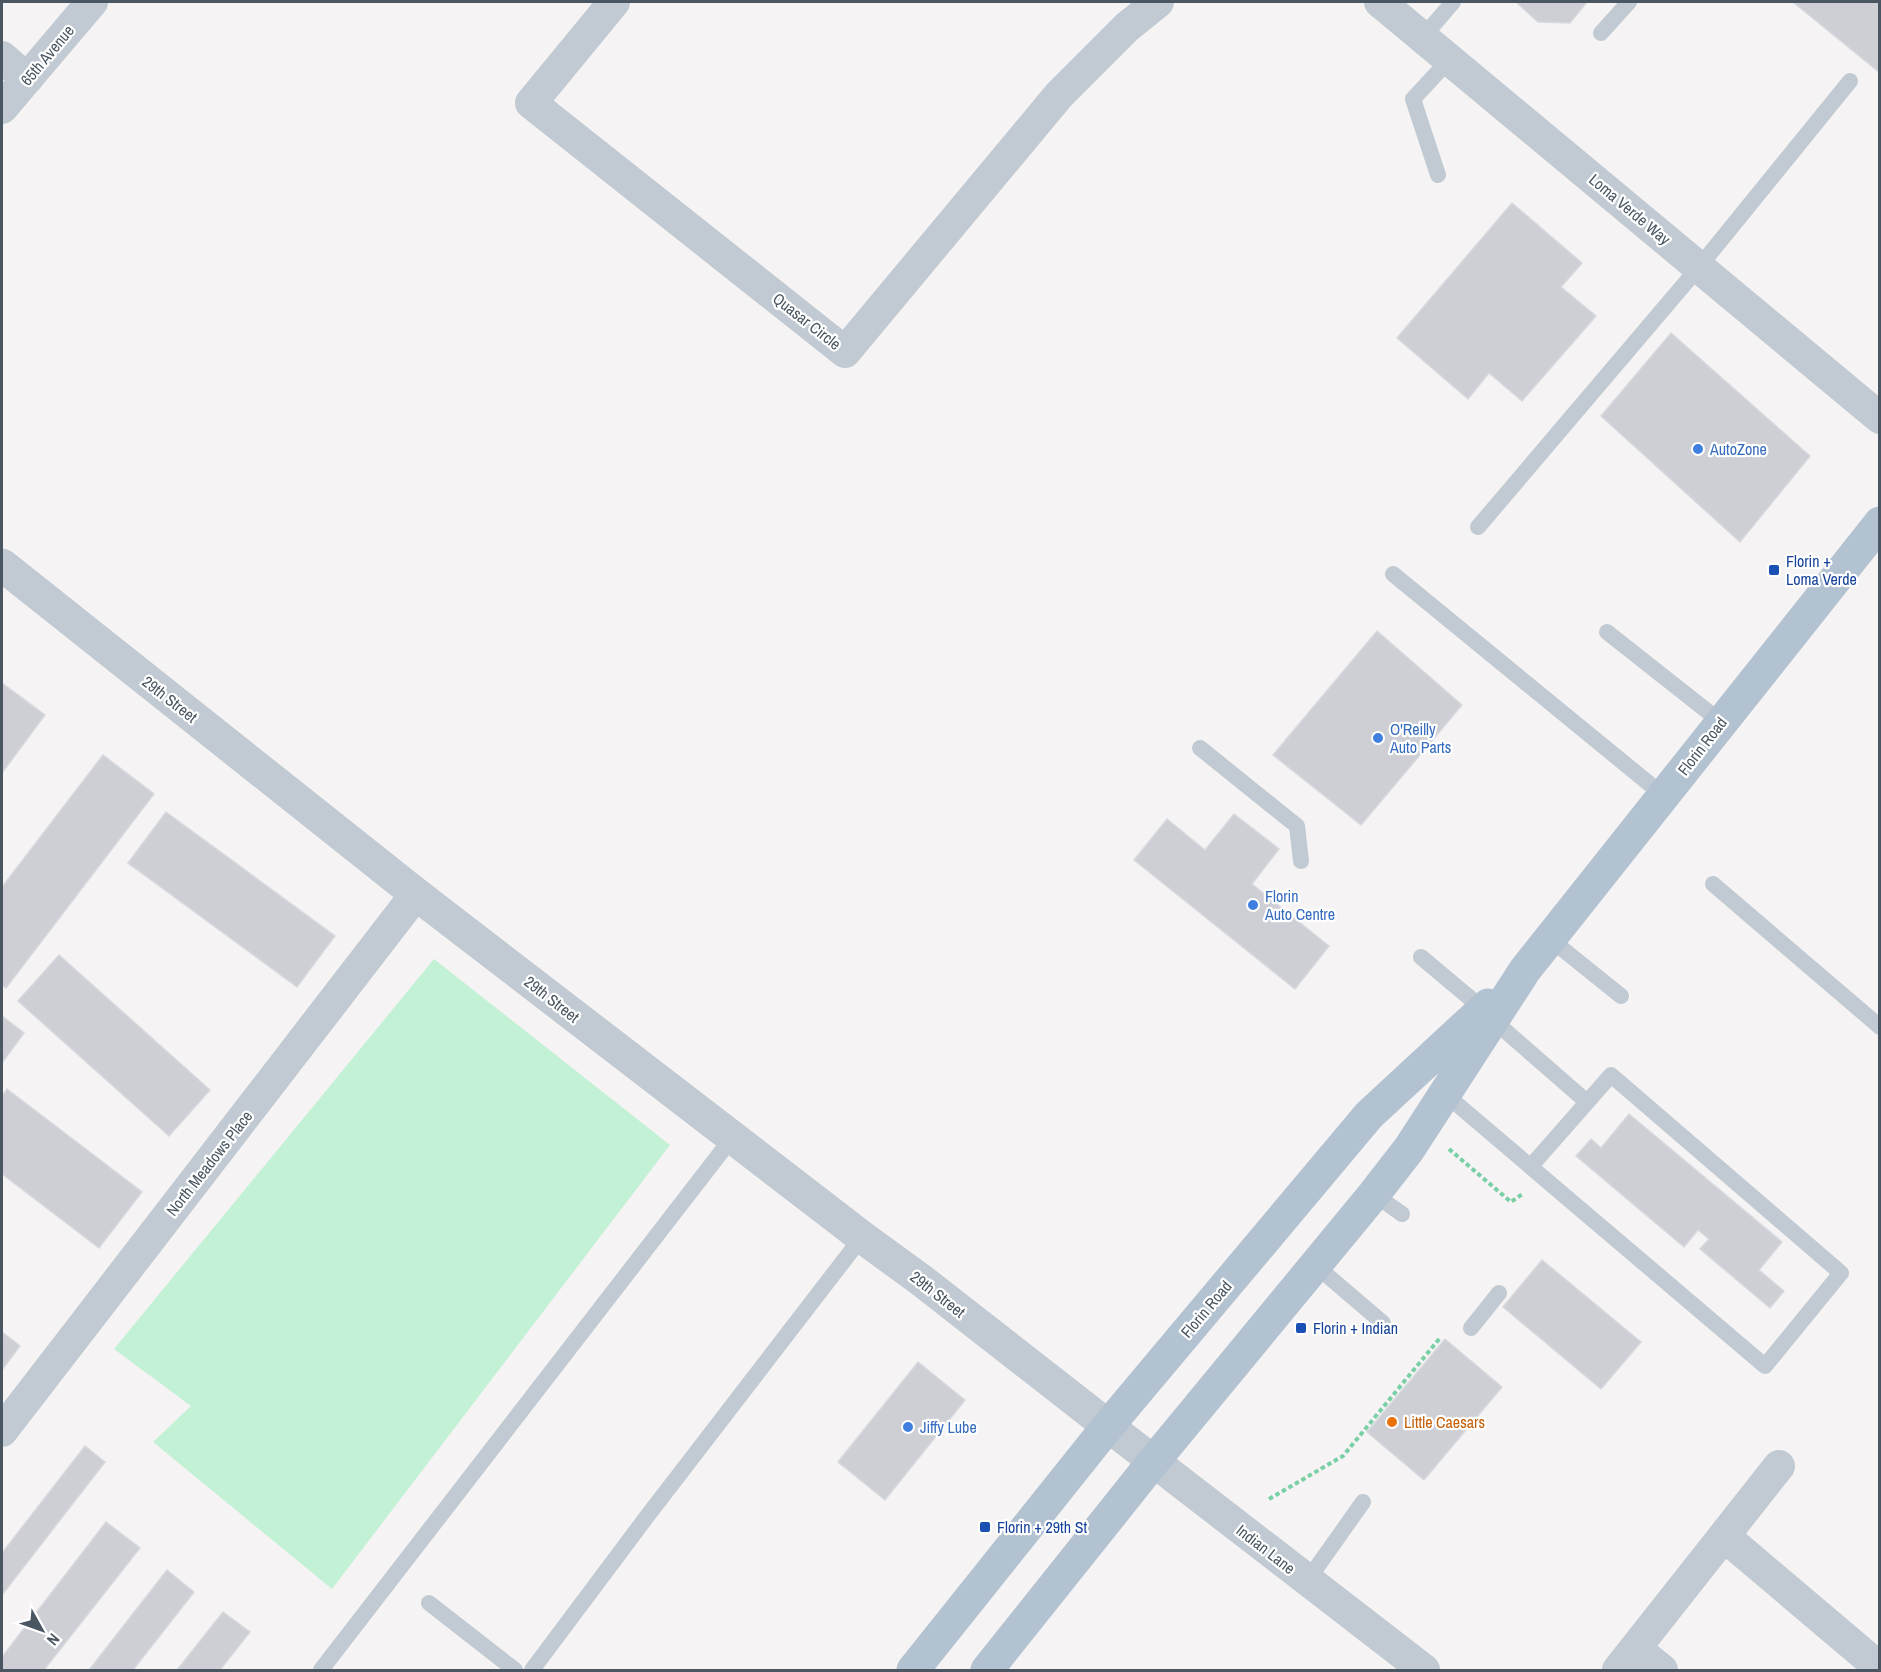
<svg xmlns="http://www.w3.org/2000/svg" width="1881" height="1672" font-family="'Archivo Narrow',sans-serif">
<rect width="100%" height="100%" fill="#f5f3f3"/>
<path fill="#c3f1d5" d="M434,959L670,1145L332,1589L153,1442L191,1406L114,1349Z"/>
<path fill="#cdcfd5" stroke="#d7d9de" stroke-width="1.5" d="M1516,2H1587L1570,23L1538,22Z
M1793,2H1880V73Z
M1512,203L1582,263L1561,287L1596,316L1522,401L1489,373L1468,399L1397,338Z
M1671,333L1810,456L1740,542L1601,416Z
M1377,631L1462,705L1361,825L1273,755Z
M2,683L45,715L2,773Z
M103,755L154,794L6,988L2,985V887Z
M166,812L335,936L297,987L128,863Z
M1234,814L1279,849L1252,884L1329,946L1295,989L1134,860L1167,819L1205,850Z
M59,955L210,1090L169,1136L18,1001Z
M2,1016L24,1033L2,1063Z
M7,1089L142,1192L99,1248L2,1174V1096Z
M1629,1114L1782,1242L1759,1270L1784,1291L1770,1308L1700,1249L1709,1239L1698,1230L1684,1247L1576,1156L1591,1139L1601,1148Z
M1542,1260L1641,1342L1601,1389L1503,1307Z
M2,1332L20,1346L2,1370Z
M1445,1339L1502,1387L1424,1480L1367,1432Z
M918,1362L965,1400L885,1500L838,1462Z
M85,1446L105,1462L2,1595V1553Z
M106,1522L140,1548L44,1670H2V1657Z
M167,1570L194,1592L133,1670H89Z
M223,1612L250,1632L220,1670H177Z"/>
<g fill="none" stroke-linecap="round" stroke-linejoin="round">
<path stroke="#7ad0a6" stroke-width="4" stroke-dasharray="4.5 3" stroke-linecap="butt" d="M1449,1149L1511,1202L1524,1193
M1269,1499L1343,1456L1440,1338"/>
<path stroke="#c1cad2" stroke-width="16" d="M1601,33L1629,2
M1423,37L1453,2
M1438,175L1413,99L1450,59
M1478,527L1699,267L1850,81
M1393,574L1663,795
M1607,632L1721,722
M1200,748L1297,826L1301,861
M1713,884L1880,1027
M1550,939L1621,996
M1421,957L1483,1009
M1493,1020L1587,1102
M1445,1094L1765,1366L1841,1273L1611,1075L1531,1166
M1374,1194L1402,1214
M1315,1265L1383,1323
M1471,1328L1499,1293
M1307,1581L1363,1502
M429,1603L515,1670
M321,1670L732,1138
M532,1670L645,1519L862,1237"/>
<path stroke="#c1cad2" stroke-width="32" d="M614,2L531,103L845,352L1059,95L1127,27L1158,2
M1380,2L1880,418
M2,57L27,79
M2,108L92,2
M1108,1426L1424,1670
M2,1431L416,894
M1724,1536L1880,1668
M1636,1649L1662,1670
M1618,1670L1779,1466"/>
<path stroke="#c1cad2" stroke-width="33" d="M2,565L416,894L862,1237L921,1280L1108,1426"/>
<path stroke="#b3c2d1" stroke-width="33" d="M913,1670L1108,1426L1369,1115L1488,1005
M987,1670L1153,1462L1374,1194L1409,1149L1525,970L1880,523"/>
</g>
<g fill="#3f7fe0" stroke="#fff" stroke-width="2">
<circle cx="1698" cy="449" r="6"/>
<circle cx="1378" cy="738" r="6"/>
<circle cx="1253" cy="905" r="6"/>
<circle cx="908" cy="1427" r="6"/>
</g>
<g fill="#1a4fb4" stroke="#fff" stroke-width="2">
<rect x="1768" y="564" width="12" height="12" rx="3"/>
<rect x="1295" y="1322" width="12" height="12" rx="3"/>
<rect x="979" y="1521" width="12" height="12" rx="3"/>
</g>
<circle fill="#e8710a" stroke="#fff" stroke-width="2" cx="1392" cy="1422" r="6"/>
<g text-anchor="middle" stroke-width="4.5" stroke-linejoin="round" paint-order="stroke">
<g font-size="16" fill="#4a5661" stroke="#fff">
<text transform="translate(47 55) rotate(-50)" y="6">65th Avenue</text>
<text transform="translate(1630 209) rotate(40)" y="6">Loma Verde Way</text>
<text transform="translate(807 321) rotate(38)" y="6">Quasar Circle</text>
<text transform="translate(170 699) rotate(38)" y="6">29th Street</text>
<text transform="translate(1702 746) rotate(-52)" y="6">Florin Road</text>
<text transform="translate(552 999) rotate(38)" y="6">29th Street</text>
<text transform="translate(209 1163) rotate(-52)" y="6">North Meadows Place</text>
<text transform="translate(938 1294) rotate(38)" y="6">29th Street</text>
<text transform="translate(1206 1309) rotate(-50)" y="6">Florin Road</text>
<text transform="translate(1266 1549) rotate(38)" y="6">Indian Lane</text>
</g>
<g font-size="16" fill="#366cbe" stroke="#fff" text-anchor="start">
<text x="1710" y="455">AutoZone</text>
<text x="1390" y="735">O'Reilly<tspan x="1390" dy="18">Auto Parts</tspan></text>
<text x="1265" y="902">Florin<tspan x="1265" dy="18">Auto Centre</tspan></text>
<text x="920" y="1433">Jiffy Lube</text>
</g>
<g font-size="16" fill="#164399" stroke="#fff" text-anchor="start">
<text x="1786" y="567">Florin +<tspan x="1786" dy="18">Loma Verde</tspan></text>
<text x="1313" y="1334">Florin + Indian</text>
<text x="997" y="1533">Florin + 29th St</text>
</g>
<g font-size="16" fill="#c56008" stroke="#fff" text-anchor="start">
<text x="1404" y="1428">Little Caesars</text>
</g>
</g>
<rect width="1881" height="1672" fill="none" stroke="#4a5661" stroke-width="6"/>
<g transform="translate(42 1630) rotate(130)" stroke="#ffffff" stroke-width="4.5" paint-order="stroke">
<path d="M0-4.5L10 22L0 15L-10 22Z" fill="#4a5661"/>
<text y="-9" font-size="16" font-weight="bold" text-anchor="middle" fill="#4a5661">N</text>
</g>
</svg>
